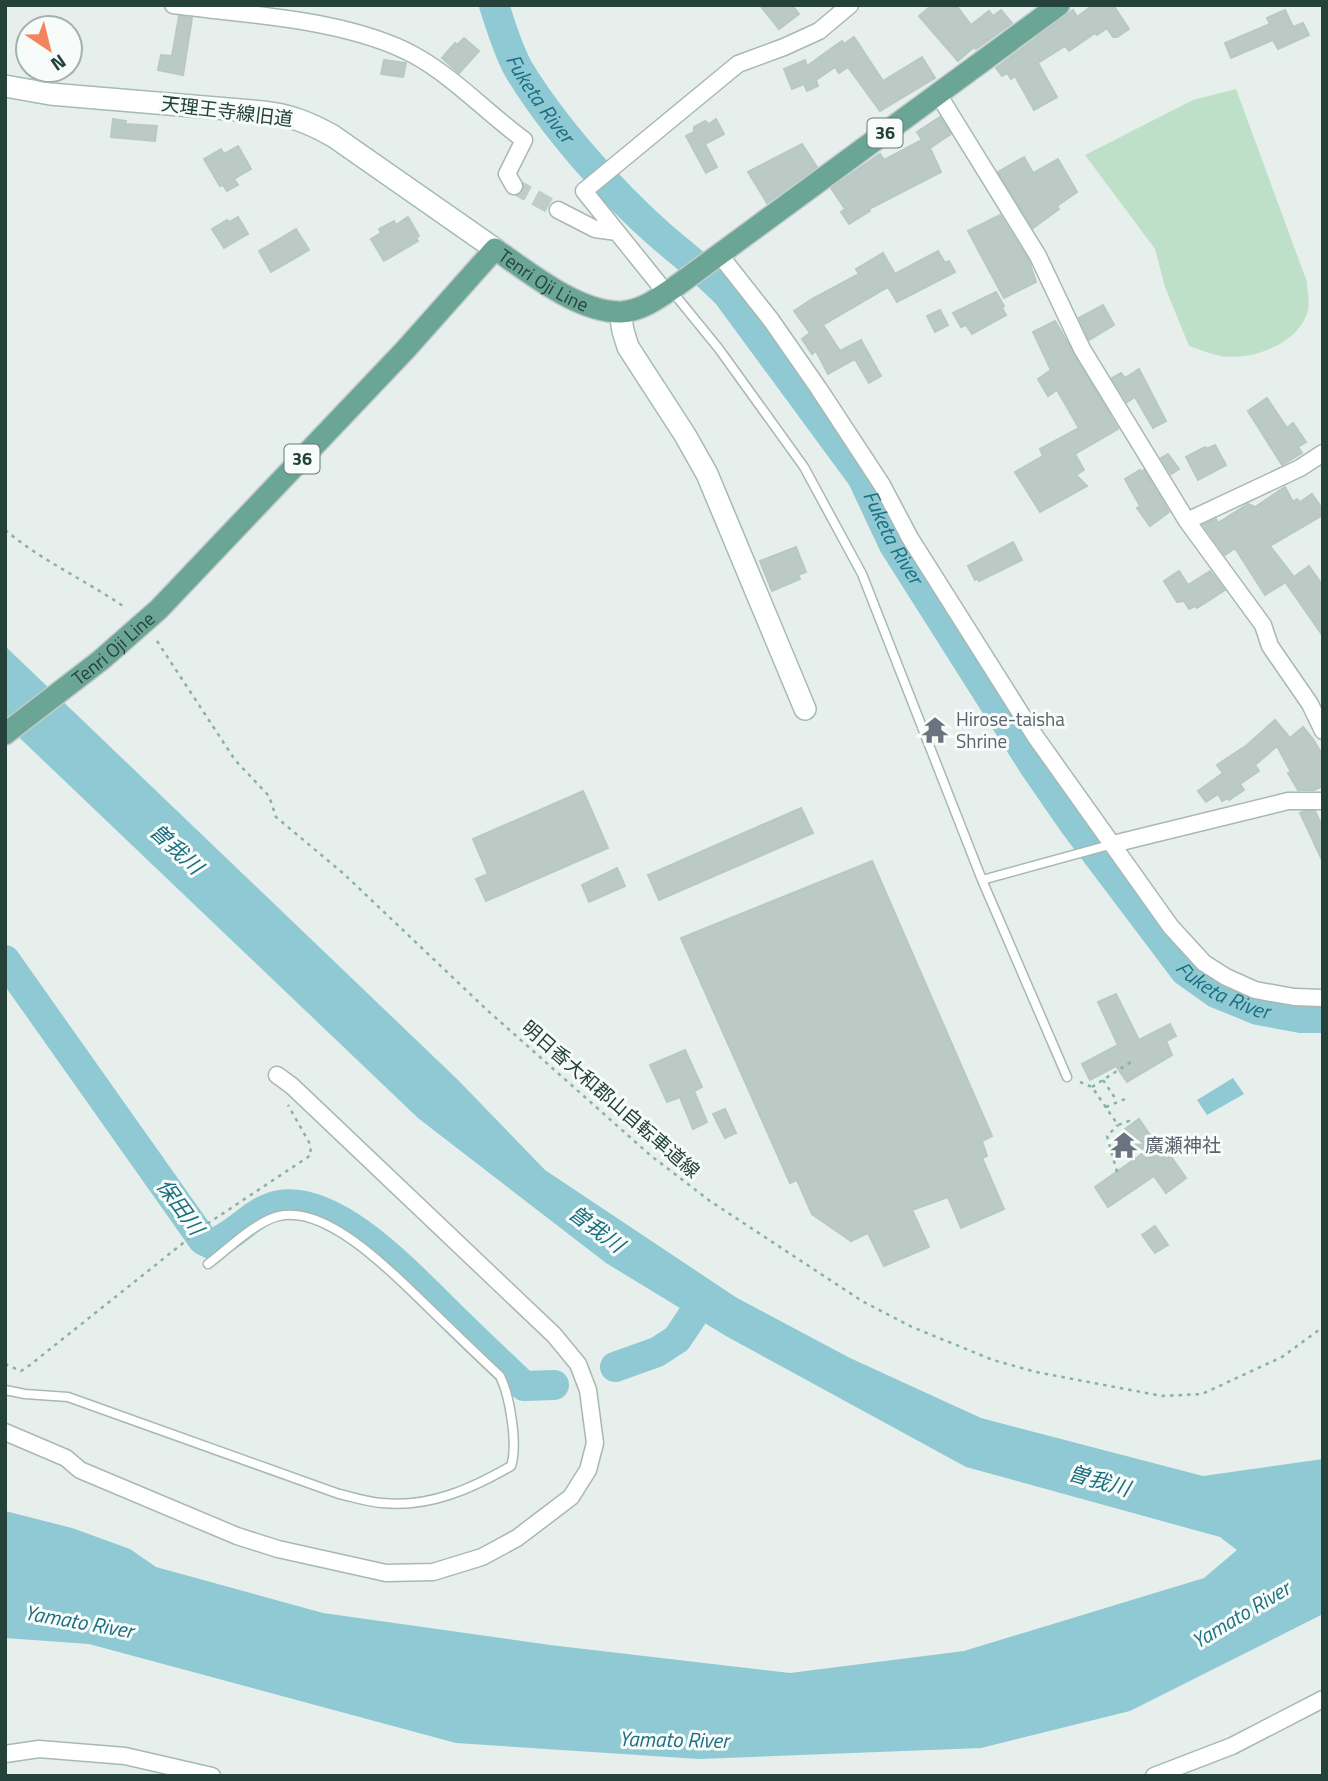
<svg xmlns="http://www.w3.org/2000/svg" width="1328" height="1781" font-family="'Titillium Web','Noto Sans JP',sans-serif">
<rect width="100%" height="100%" fill="#e6efeb"/>
<path fill="#bfe0c8" d="M1236,89L1307,282C1307,291 1310,302 1308,310C1300,344 1251,361 1221,356C1210,354 1199,349 1189,346L1165,287L1155,249L1085,155L1193,100Z"/>
<path fill="#8ec9d4" d="M5,646L458,1080L545,1170L737,1298L850,1358L981,1418L1203,1476L1323,1459V1614L1130,1711L981,1748L699,1759L456,1743L89,1644L5,1638V1511L72,1528L130,1549L156,1567L323,1613L550,1645L790,1673L964,1651L1204,1578L1237,1550L1220,1537L966,1467L726,1336L606,1263L418,1118L5,724Z
M1233,1078L1244,1094L1207,1115L1197,1100Z"/>
<g fill="none" stroke-linecap="round" stroke-linejoin="round">
<g stroke="#8ec9d4" stroke-width="30">
<path id="s1" d="M494,5C501,26 508,51 519,70C553,126 611,192 660,235C683,255 707,273 728,295L862,477L894,545L1034,766L1074,824L1185,971L1216,993L1258,1010L1301,1018H1323"/>
<path d="M5,960L203,1240L211,1244C237,1236 252,1210 280,1205C337,1196 409,1275 447,1312C472,1337 498,1361 524,1386L554,1385"/>
<path d="M615,1367L657,1352L677,1339L703,1300"/>
</g>
</g>
<path fill="#bbcac4" stroke="#b8c9c2" stroke-width="2" d="M760,5H792L799,14L779,29Z
M932,5H956L971,25L989,11L993,16L1001,10L1012,23L976,49L974,47L958,61L919,16Z
M1093,5H1113L1129,29L1117,37H1113L1107,28L1097,35L1095,33L1069,51L1065,46L1038,63L1057,97L1034,110L1015,76L1011,79L1007,73L1002,76L996,68L1073,10L1077,17Z
M1285,10L1293,27L1303,23L1309,35L1278,49L1273,40L1231,58L1225,43L1270,24L1267,18Z
M179,16L192,18L183,75L158,70L161,55L172,56Z
M854,37L883,81L922,57L935,78L880,111L848,67L839,73L835,67L816,80L818,86L807,91L804,84L792,89L784,69L805,60L807,66L842,41L844,44Z
M464,38L479,51L459,73L442,58L455,43L457,45Z
M384,60L406,63L403,77L381,74Z
M940,117L951,134L930,148L941,172L869,209L870,211L849,224L841,212L845,209L831,188L880,154L884,160L922,140L917,132Z
M113,119L126,121L125,124L157,126L155,141L111,137Z
M716,119L724,134L705,144L717,167L706,173L686,136L694,132V127L705,121L709,124Z
M802,144L817,167L767,203L748,172Z
M238,146L251,169L234,179L238,185L227,191L223,185L220,186L204,159L221,149L224,154Z
M1024,157L1033,173L1058,159L1077,192L1057,206L1059,209L1033,228L998,172Z
M1000,215L1029,261L1036,282L1004,298L968,231Z
M238,217L248,234L224,248L212,229L227,220L229,222Z
M408,217L419,236L416,238L418,241L384,261L371,239L381,233L379,229L394,221L396,225Z
M296,229L309,250L271,272L259,251Z
M938,251L945,263L949,261L955,272L897,302L888,287L823,325L840,351L861,340L881,376L869,383L855,359L828,374L816,351L812,354L802,339L810,333L794,311L812,299L859,274L856,269L883,253L895,274Z
M996,292L1004,306L1002,308L1006,315L972,334L966,325L961,327L953,313Z
M1103,305L1114,325L1089,340L1079,318Z
M940,310L948,325L935,332L927,316Z
M1055,321L1118,429L1075,454L1084,470L1076,475L1087,486L1040,512L1015,472L1043,456L1040,449L1079,428L1057,390L1048,396L1038,379L1051,370L1033,332Z
M1139,369L1166,421L1153,428L1135,397L1127,402L1112,378L1121,373L1125,378Z
M1267,398L1287,428L1293,423L1306,442L1298,447L1302,453L1282,465L1248,411Z
M1215,445L1226,465L1198,480L1186,457L1205,447L1206,449Z
M1168,454L1179,469L1171,474L1161,458Z
M1140,470L1141,472L1144,470L1169,512L1150,526L1137,508L1140,506L1125,479Z
M1285,487L1293,502L1297,499L1300,502L1312,494L1323,510V515L1270,546L1294,577L1265,595L1235,548L1225,555L1203,525L1216,519L1218,523L1248,504L1255,507Z
M1013,542L1022,560L979,581L978,578L975,580L968,566Z
M796,547L806,572L798,575L800,579L772,591L760,561Z
M1309,566L1323,586V636L1286,583Z
M1179,571L1188,585L1210,571L1225,590L1197,608L1195,606L1189,609L1184,601L1177,602L1164,581Z
M1275,720L1290,738L1303,727L1313,739L1323,756V786L1314,790H1298L1288,773L1291,772L1277,746L1255,765L1259,771L1240,784L1244,790L1229,800L1228,798L1222,801L1218,794L1206,802L1198,791L1223,773L1217,765L1247,745Z
M583,791L608,848L486,901L476,879L488,874L473,839Z
M801,808L813,833L659,900L648,875Z
M1304,811H1315L1323,828V862L1300,813Z
M872,861L992,1136L982,1141L987,1156L982,1158L1004,1209L961,1228L948,1197L912,1210L929,1247L884,1266L868,1233L851,1241L812,1214L797,1180L790,1183L681,938Z
M617,868L625,886L589,902L582,885Z
M1116,994L1139,1040L1170,1024L1176,1036L1166,1041L1172,1055L1127,1082L1116,1066L1090,1080L1082,1064L1118,1045L1098,1002Z
M685,1050L702,1087L694,1091L707,1122L693,1129L680,1097L667,1102L650,1065Z
M725,1109L736,1133L725,1138L713,1114Z
M1139,1119L1163,1154L1167,1151L1186,1178L1166,1193L1154,1176L1108,1207L1095,1187L1142,1154L1125,1129Z
M1155,1226L1168,1245L1155,1253L1142,1235Z"/>
<g fill="none" stroke-linecap="round" stroke-linejoin="round">
<path stroke="#bfccc8" stroke-width="16" stroke-dasharray="16 8" stroke-linecap="butt" d="M514,186L558,210"/>
<defs>
<path id="lane" d="M671,290L719,349L804,467L862,574L982,880L1067,1077
M982,880L1113,844
M5,1390L25,1394L68,1397L339,1494C353,1497 367,1502 382,1503C429,1508 471,1489 511,1466C518,1445 510,1396 500,1376C476,1354 453,1331 430,1309C397,1277 328,1204 279,1216C256,1221 227,1250 208,1264"/>
<path id="street" d="M173,5C248,15 347,19 414,55C454,77 487,113 524,140L507,174L514,186
M938,94L1038,256L1082,349L1187,521L1263,625L1270,646L1310,704L1323,731
M558,210L595,229L617,232
M719,254L771,320L819,389L882,485L910,538L1035,736L1171,927L1204,963L1226,977L1255,990L1294,997L1323,998
M666,293L584,191L738,64L784,47L819,31L850,5
M1187,521L1300,468L1323,453
M1113,844L1288,801H1323
M5,1432L66,1458L80,1470L237,1536L278,1549L386,1573L433,1572L482,1557L517,1538L571,1497L588,1470L595,1443L588,1390L578,1364L554,1335L292,1086L277,1075
M5,1754L39,1749L125,1756L212,1776
M1154,1776L1232,1746L1323,1699"/>
<path id="secondary" d="M5,86L50,94L263,112C290,115 310,123 333,136L495,249
M620,312L623,331L628,347L685,435L707,474L805,709"/>
<g id="primary">
<path id="s2" d="M5,734L101,660L159,609L406,349L495,249C528,272 579,313 621,312C641,311 659,298 675,287L1059,5"/>
</g>
</defs>
<use href="#lane" stroke="#a8b8b2" stroke-width="11"/>
<use href="#street" stroke="#a8b8b2" stroke-width="19"/>
<use href="#secondary" stroke="#a4bbb3" stroke-width="24"/>
<use href="#primary" stroke="#c2cac8" stroke-width="24"/>
<path stroke="#86b3a5" stroke-width="2.5" stroke-dasharray="3.5 5" stroke-linecap="butt" d="M5,530C42,561 87,581 126,608
M157,641L235,760L269,796L276,817L344,874L487,1010L650,1155L710,1201L862,1301L912,1327L993,1360L1036,1372L1162,1396L1202,1394L1282,1357L1323,1327
M1103,1080L1117,1101
M1080,1082L1092,1087L1118,1125L1129,1121L1132,1124
M1092,1087L1134,1060
M1106,1107L1125,1099L1127,1102
M1117,1172L1107,1136L1118,1125
M5,1364L21,1371L30,1365L207,1224L311,1155L310,1144L288,1105"/>
<use href="#lane" stroke="#fff" stroke-width="8"/>
<use href="#street" stroke="#fff" stroke-width="16"/>
<use href="#secondary" stroke="#fff" stroke-width="21"/>
<use href="#primary" stroke="#6aa596" stroke-width="21"/>
</g>
<defs>
<symbol id="temple-bare" viewBox="-9 -9 18 18"><path d="M0-6L5-2H3V0L6.5 2.5H4V6H1.5V3h-3V6H-4V2.5H-6.5L-3 0V-2H-5Z" fill="#6b7280" stroke="#f7fbf9" stroke-width="2.5" paint-order="stroke"/></symbol>
</defs>
<g fill-rule="evenodd">
<use href="#temple-bare" x="916" y="711" width="38" height="38"/>
<use href="#temple-bare" x="1105" y="1126" width="38" height="38"/>
</g>
<g text-anchor="middle" stroke-width="6" stroke-linejoin="round" paint-order="stroke">
<g fill="#f7fbf9" stroke="#637a73" stroke-width="2">
<rect x="867.5" y="118.5" width="35" height="29" rx="5"/>
<rect x="284.5" y="444.5" width="35" height="29" rx="5"/>
</g>
<g font-size="18" font-weight="bold" fill="#24423a">
<text x="885" y="139">36</text>
<text x="302" y="465">36</text>
</g>
<g font-size="19" fill="#24423a" stroke="#f7fbf9">
<text transform="translate(227 111) rotate(7)" y="7">天理王寺線旧道</text>
<text dy="7" stroke="none"><textPath href="#s2" startOffset="749">Tenri Oji Line</textPath></text>
<text dy="7" stroke="none"><textPath href="#s2" startOffset="138">Tenri Oji Line</textPath></text>
<text transform="translate(611 1099) rotate(41)" y="7">明日香大和郡山自転車道線</text>
</g>
<g font-size="19" fill="#5b616d" stroke="#f7fbf9" text-anchor="start">
<text x="956" y="726">Hirose-taisha<tspan x="956" dy="22">Shrine</tspan></text>
<text x="1145" y="1152">廣瀬神社</text>
</g>
<g font-size="21" font-style="italic" fill="#1c6f80" stroke="#f7fbf9">
<text dy="7" stroke="none"><textPath href="#s1" startOffset="105">Fuketa River</textPath></text>
<text dy="7" stroke="none"><textPath href="#s1" startOffset="672">Fuketa River</textPath></text>
<text transform="translate(176 849) rotate(43)" y="7">曽我川</text>
<text dy="7" stroke="none"><textPath href="#s1" startOffset="1239">Fuketa River</textPath></text>
<text transform="translate(180 1207) rotate(54)" y="7">保田川</text>
<text transform="translate(596 1229) rotate(37)" y="7">曽我川</text>
<text transform="translate(1099 1481) rotate(16)" y="7">曽我川</text>
<text transform="translate(1241 1615) rotate(-31)" y="7">Yamato River</text>
<text transform="translate(79 1622) rotate(10)" y="7">Yamato River</text>
<text transform="translate(674 1740) rotate(1)" y="7">Yamato River</text>
</g>
</g>
<rect width="1328" height="1781" fill="none" stroke="#24423a" stroke-width="14"/>
<g transform="translate(49 49) rotate(145)"><circle r="33" fill="#f7fbf9" stroke="#a3b1ad" stroke-width="2"/>
<path d="M0-5L12 26L0 18L-12 26Z" fill="#f4845f"/>
<text y="-10" font-size="19" font-weight="bold" text-anchor="middle" fill="#24423a">N</text>
</g>
</svg>
